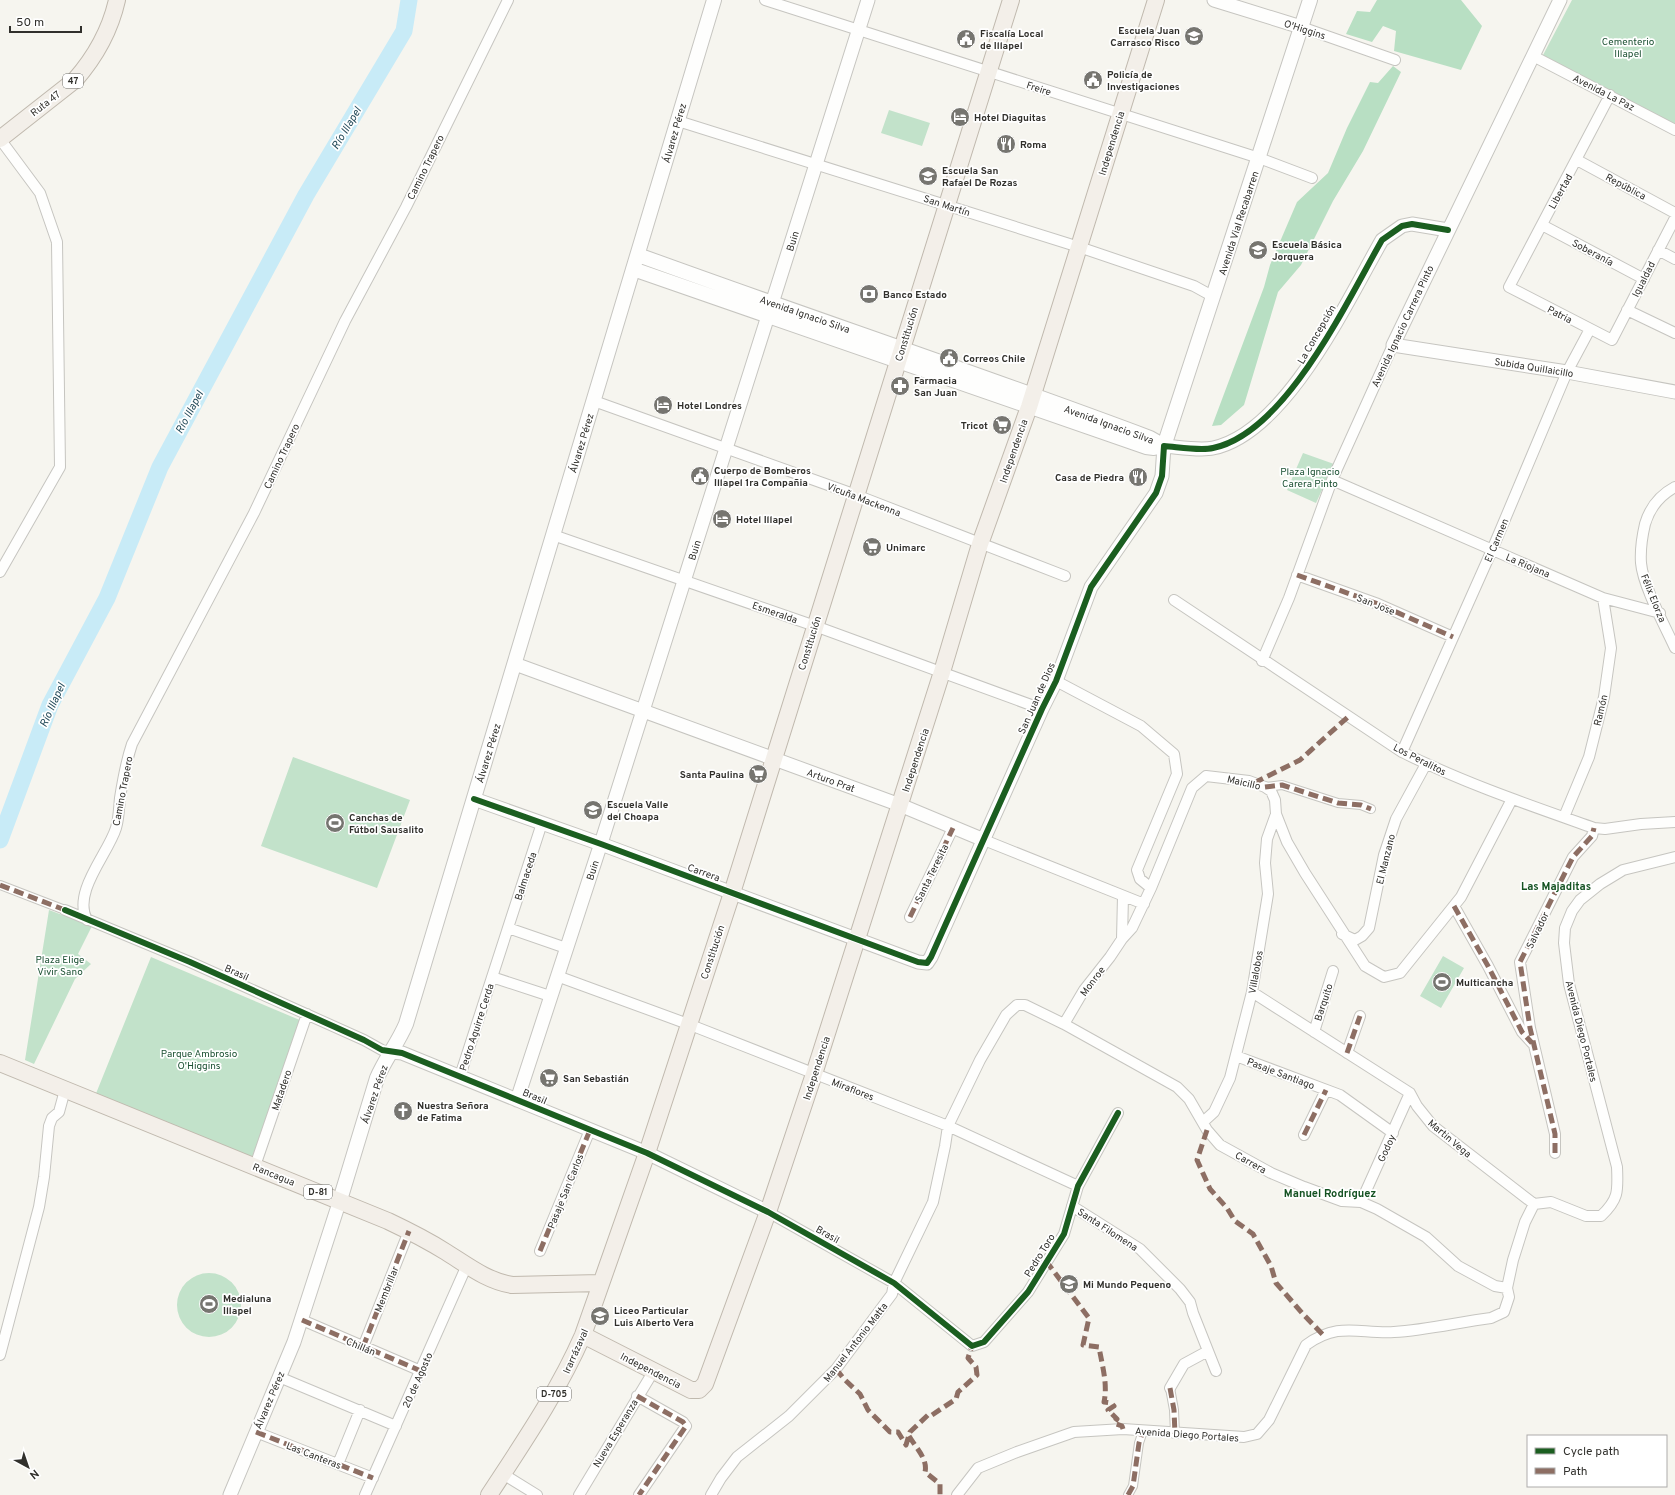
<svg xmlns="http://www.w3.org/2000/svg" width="1675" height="1495" font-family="Overpass,sans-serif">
<rect width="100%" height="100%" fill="#f6f5ef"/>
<path fill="#c2e2ca" d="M1572,0H1675V124L1542,57Z
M889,110L930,123L922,146L881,133Z
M1303,453L1334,464L1316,503L1287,490Z
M293,757L410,800L377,888L261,846Z
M49,910L92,926L78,954L91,964L75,979L34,1064L25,1060Z
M1443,956L1464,968L1441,1008L1420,996Z
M151,957L302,1021L250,1163L95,1096Z
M177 1305a32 32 0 1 1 64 0a32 32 0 1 1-64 0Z"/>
<path fill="#b8dfc3" d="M1377,0H1461L1482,26L1461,70L1394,51L1396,31L1383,26L1372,42L1346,34L1357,11L1370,12Z
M1393,66L1401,72L1363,151L1333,201L1301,265L1278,292L1244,405L1221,425L1212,426L1264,287L1270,265L1297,202L1328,173L1347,128L1370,82L1378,83Z"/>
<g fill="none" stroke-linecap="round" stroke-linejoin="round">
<path stroke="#c8ebf7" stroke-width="17" d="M0,840L50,705L107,598L160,467L306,195L404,31L409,0"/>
<defs>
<path id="pedestrian" d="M1265,787L1282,785L1338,803L1361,805L1371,809
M0,885L65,910
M1170,1388L1174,1410L1175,1434
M1128,1495L1133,1486L1139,1443L1143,1431"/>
<path id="minor" d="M765,0L1259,158L1312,178
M1301,27L1395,60
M1533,56L1675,130
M1610,95L1509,287L1612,340L1675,218
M678,121L1079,247L1194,286L1214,297
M0,139L40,193L57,242L60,467L0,572
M1577,160L1675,213
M1542,225L1644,279
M1658,250L1675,259
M1627,310L1675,333
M594,401L856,495L1065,576
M1332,480L1603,598L1660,613
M1675,487C1660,495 1650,507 1645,524C1642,537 1640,549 1641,563C1643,586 1665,626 1675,648
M553,535L815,626L1042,709
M1297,575L1378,604L1453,637
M1174,600L1402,752C1464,783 1529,805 1594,828L1605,829L1641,824L1675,822
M1262,661L1289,598L1332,480L1393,345
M1056,681L1141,726L1174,754L1177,774L1137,870L1140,879L1151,888
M1402,752L1492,550L1567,372L1590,329
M1564,817L1589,757L1604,697L1611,648L1603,598
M984,840L1144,904
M1454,906L1488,966L1522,1032L1532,1043
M65,910L190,962L364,1040L382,1050L391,1052
M910,917L953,828
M87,920C72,892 108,854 116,828C119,818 119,807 120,798C123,779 126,762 132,744L254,513L345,321L406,207L508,0
M508,928L566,948
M1342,934L1355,940L1362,936L1369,928L1384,855L1396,819L1426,764
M1122,939L1123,896
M557,976L688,1024L948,1126L1078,1186
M492,977L550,996
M1252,992L1410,1093L1417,1106L1433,1126L1534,1204L1551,1202L1586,1216H1601C1619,1199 1618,1191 1617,1167L1569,984L1564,943L1565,928L1572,911L1580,900L1600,884L1623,870L1675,857
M1064,1024L1084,990L1110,957L1122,939L1132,928L1151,888L1192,788L1206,776L1249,781L1265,787L1271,791L1275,800L1276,814L1287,842L1305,873L1365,966L1384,977L1400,973L1461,897L1512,799
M1314,1032L1333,971
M1347,1053L1360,1016
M1236,1056L1340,1095L1393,1133
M460,1076L542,823
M1203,1122L1214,1112L1230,1078L1252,992L1268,894L1265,863L1267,839L1276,814
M1304,1135L1326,1090
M1555,1153V1134L1530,1028L1520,962L1573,857L1592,836L1594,828
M255,1166L307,1014
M1361,1202L1410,1093
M1072,1206L1140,1249L1180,1289L1190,1302L1193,1313L1216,1371
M768,1212L894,1283L972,1346L984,1342L1028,1292L1064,1234L1078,1186L1118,1113
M540,1251L590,1130
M302,1320L421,1371
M363,1347L409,1231
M0,1355L39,1207L44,1177L49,1126L52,1118L59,1112L65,1090
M279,1377L396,1426
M1170,1388L1184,1364L1208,1351
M637,1396L683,1422L686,1426L639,1495
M256,1432L373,1478
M338,1464L360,1410
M503,1474L537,1495
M365,1495L467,1265
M579,1495L653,1372
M711,1495L721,1478L737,1457L789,1416L836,1369L892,1294L894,1283L933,1202L945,1146L948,1126L980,1060L1006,1015L1017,1005H1025L1064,1024L1177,1087L1189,1099L1207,1130L1220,1145L1271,1173L1304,1187L1342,1201L1361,1202L1377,1209L1426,1237L1458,1266L1495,1286L1507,1288
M957,1495L978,1468L1017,1452L1074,1432L1123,1429L1244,1437L1257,1434L1269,1420L1306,1345C1339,1321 1359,1334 1394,1332C1427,1330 1459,1322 1491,1318L1504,1312L1509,1297L1507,1288L1513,1260L1525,1222L1534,1204"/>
<path id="tertiary" d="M1214,0L1301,27
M1560,0L1393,345L1567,372L1675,392
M515,664L900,805L984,840
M474,799L601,844L918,962L927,963L931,957L1042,709L1056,681L1091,587L1156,493L1162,476L1164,446C1178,447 1200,451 1213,448C1286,433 1347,301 1382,240L1402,226L1412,224L1448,230
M391,1052L402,1053L647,1153L768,1212
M517,1100L603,837L868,0
M230,1495L294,1342L340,1200"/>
<path id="secondary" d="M638,255C808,317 980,374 1150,438L1164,446
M633,269L1146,447L1154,448L1164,446
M1164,446L1310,0
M340,1200L377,1078C385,1059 398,1043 406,1024L714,0"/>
<path id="primary" d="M0,139L75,80C96,56 110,31 117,0
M0,1063L388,1221C407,1230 427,1240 446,1252C467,1265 487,1281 512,1285L600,1283
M583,1335L691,1390H699L705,1384L768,1212L814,1074L942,672L980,544L1029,407L1156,0
M489,1495C523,1443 558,1392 583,1335L647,1153L732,893L1011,0"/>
</defs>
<use href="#pedestrian" stroke="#c6c5c0" stroke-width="10"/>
<use href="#minor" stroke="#c6c5c0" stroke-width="12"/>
<use href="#tertiary" stroke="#c6c5c0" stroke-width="15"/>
<use href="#secondary" stroke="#c6c5c0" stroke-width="16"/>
<use href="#primary" stroke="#c0b9ae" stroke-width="18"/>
<use href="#pedestrian" stroke="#fefefd" stroke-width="8"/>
<use href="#minor" stroke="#fefefd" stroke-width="10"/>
<use href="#tertiary" stroke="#fefefd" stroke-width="13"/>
<use href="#secondary" stroke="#fefefd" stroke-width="14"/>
<use href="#primary" stroke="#f3efe9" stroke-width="16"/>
<path stroke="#8d6e63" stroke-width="5" stroke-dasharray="10 5" stroke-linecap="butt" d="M1297,575L1378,604L1453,637
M1254,783L1300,760L1349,716
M1265,787L1282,785L1338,803L1361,805L1371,809
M0,885L65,910
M1454,906L1488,966L1522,1032L1532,1043
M910,917L953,828
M1347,1053L1360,1016
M1207,1130L1197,1160L1210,1189L1227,1208L1235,1221L1253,1234L1271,1266L1276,1283L1303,1314L1324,1336
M1304,1135L1326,1090
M1555,1153V1134L1530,1028L1520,962L1573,857L1592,836L1594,828
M540,1251L590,1130
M1046,1261L1089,1318L1083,1345L1099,1347C1102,1365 1108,1384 1104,1402L1111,1403L1114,1406L1108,1410L1117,1419L1114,1423L1122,1426L1123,1429
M302,1320L421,1371
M363,1347L409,1231
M836,1369L844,1379L860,1394L868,1410L890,1432H898L906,1445L910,1432L929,1414L932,1415L956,1399L958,1392L977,1375L976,1367L968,1358L972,1346
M1170,1388L1174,1410L1175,1434
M637,1396L683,1422L686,1426L639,1495
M256,1432L373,1478
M909,1436C916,1448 928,1459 925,1472L940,1484V1495
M1128,1495L1133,1486L1139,1443L1143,1431"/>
<defs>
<path id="cycleway" d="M474,799L601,844L918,962L927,963L931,957L1042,709L1056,681L1091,587L1156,493L1162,476L1164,446C1178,447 1200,451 1213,448C1286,433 1347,301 1382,240L1402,226L1412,224L1448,230
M65,910L190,962L364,1040L382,1050L402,1053L647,1153L768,1212L894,1283L972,1346L984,1342L1028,1292L1064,1234L1078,1186L1118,1113"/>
</defs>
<use href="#cycleway" stroke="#fff" stroke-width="8"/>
<use href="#cycleway" stroke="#1b5e20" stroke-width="6"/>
</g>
<defs>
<symbol id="school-disc" viewBox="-11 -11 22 22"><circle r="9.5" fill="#767570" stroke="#fff"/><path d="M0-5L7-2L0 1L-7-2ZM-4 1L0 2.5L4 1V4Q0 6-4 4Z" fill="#fff"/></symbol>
<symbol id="civic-disc" viewBox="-11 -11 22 22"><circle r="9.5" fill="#767570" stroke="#fff"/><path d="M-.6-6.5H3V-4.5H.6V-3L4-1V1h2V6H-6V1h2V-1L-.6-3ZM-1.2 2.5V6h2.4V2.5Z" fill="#fff"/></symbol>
<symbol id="hotel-disc" viewBox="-11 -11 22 22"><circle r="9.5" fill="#767570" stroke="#fff"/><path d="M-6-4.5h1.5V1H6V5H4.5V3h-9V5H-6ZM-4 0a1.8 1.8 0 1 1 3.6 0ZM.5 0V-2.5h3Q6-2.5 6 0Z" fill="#fff"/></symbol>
<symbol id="restaurant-disc" viewBox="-11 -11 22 22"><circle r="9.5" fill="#767570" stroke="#fff"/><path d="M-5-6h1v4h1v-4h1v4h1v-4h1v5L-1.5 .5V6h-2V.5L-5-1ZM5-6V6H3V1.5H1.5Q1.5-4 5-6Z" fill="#fff"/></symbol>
<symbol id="bank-disc" viewBox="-11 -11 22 22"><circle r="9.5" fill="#767570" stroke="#fff"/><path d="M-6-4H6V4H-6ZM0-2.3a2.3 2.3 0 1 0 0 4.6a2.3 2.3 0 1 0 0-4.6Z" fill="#fff"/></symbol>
<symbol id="pharmacy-disc" viewBox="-11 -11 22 22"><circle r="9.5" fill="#767570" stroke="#fff"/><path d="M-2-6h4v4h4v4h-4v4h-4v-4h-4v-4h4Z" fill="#fff"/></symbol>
<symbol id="supermarket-disc" viewBox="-11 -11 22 22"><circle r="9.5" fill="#767570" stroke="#fff"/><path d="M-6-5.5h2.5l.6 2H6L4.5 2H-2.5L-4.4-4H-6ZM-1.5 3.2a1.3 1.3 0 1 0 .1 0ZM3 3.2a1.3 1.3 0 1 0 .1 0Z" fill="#fff"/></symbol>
<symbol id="stadium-disc" viewBox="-11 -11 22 22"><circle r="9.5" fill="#767570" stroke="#fff"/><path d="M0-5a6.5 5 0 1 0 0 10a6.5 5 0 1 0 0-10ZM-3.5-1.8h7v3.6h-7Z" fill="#fff"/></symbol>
<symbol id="church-disc" viewBox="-11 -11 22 22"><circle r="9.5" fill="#767570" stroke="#fff"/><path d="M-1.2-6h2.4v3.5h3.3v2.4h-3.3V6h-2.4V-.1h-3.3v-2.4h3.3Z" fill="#fff"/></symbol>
</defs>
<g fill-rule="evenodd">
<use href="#school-disc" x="1183" y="25" width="22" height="22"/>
<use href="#civic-disc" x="955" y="28" width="22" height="22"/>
<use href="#civic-disc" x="1082" y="69" width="22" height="22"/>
<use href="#hotel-disc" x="949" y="106" width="22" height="22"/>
<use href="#restaurant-disc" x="995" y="133" width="22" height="22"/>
<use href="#school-disc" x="917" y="165" width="22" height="22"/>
<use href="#school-disc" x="1247" y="239" width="22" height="22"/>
<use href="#bank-disc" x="858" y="283" width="22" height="22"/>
<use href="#civic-disc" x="938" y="347" width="22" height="22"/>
<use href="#pharmacy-disc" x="889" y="375" width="22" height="22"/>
<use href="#hotel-disc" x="652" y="394" width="22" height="22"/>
<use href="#supermarket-disc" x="991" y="414" width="22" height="22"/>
<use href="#civic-disc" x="689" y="465" width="22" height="22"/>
<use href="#restaurant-disc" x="1127" y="466" width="22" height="22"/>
<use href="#hotel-disc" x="711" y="508" width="22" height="22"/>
<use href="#supermarket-disc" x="861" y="536" width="22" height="22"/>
<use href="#supermarket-disc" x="747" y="763" width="22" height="22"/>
<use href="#school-disc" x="582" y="799" width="22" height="22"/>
<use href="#stadium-disc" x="324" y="812" width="22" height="22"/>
<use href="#stadium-disc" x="1431" y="971" width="22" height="22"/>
<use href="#supermarket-disc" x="538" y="1067" width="22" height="22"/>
<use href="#church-disc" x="392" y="1100" width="22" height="22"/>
<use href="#school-disc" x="1058" y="1273" width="22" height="22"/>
<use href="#stadium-disc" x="198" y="1293" width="22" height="22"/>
<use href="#school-disc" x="589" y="1305" width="22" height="22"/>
</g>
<g text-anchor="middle" stroke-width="3.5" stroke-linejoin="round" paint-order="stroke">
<g fill="#fff" stroke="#6f6e6b" stroke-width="1">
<rect x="63" y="74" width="20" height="14" rx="3"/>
<rect x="304" y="1185" width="28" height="14" rx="3"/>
<rect x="537" y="1387" width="34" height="14" rx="3"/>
</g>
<g font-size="9" font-weight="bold" fill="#31302c">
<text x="73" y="84">47</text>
<text x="318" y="1195">D-81</text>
<text x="554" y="1397">D-705</text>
</g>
<g font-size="10" fill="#31302c" stroke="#fff">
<text transform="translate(1305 29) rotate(18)" y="4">O'Higgins</text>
<text transform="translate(1039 88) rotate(18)" y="4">Freire</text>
<text transform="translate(1604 92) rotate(27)" y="4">Avenida La Paz</text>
<text transform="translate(45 103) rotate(-38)" y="4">Ruta 47</text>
<text transform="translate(674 133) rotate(-74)" y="4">Álvarez Pérez</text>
<text transform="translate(1111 143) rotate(-73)" y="4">Independencia</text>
<text transform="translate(425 167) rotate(-64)" y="4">Camino Trapero</text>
<text transform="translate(1626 186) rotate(28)" y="4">República</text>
<text transform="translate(1560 191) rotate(-61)" y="4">Libertad</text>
<text transform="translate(947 205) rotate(18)" y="4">San Martín</text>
<text transform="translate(1238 223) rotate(-72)" y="4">Avenida Vial Recabarren</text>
<text transform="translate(792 241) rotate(-73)" y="4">Buin</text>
<text transform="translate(1593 252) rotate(28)" y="4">Soberanía</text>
<text transform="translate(1643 279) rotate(-63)" y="4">Igualdad</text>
<text transform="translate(805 314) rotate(19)" y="4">Avenida Ignacio Silva</text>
<text transform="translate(1560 314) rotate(27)" y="4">Patria</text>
<text transform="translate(1402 326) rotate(-65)" y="4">Avenida Ignacio Carrera Pinto</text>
<text transform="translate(906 334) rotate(-73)" y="4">Constitución</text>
<text transform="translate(1316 334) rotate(-60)" y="4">La Concepción</text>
<text transform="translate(1534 367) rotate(9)" y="4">Subida Quillaicillo</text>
<text transform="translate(1109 424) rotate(20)" y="4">Avenida Ignacio Silva</text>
<text transform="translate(581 443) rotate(-73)" y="4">Álvarez Pérez</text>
<text transform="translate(1013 451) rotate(-71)" y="4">Independencia</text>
<text transform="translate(281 456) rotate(-65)" y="4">Camino Trapero</text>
<text transform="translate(864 499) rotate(21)" y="4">Vicuña Mackenna</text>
<text transform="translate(1496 540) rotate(-67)" y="4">El Carmen</text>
<text transform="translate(694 550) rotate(-73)" y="4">Buin</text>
<text transform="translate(1528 565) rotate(23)" y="4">La Riojana</text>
<text transform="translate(1654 598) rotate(68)" y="4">Félix Elorza</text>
<text transform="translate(1376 604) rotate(22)" y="4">San Jose</text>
<text transform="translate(775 612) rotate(19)" y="4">Esmeralda</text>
<text transform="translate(809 643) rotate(-73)" y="4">Constitución</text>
<text transform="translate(1036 698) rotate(-66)" y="4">San Juan de Dios</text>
<text transform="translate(1600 710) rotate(-77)" y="4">Ramón</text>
<text transform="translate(488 753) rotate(-73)" y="4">Álvarez Pérez</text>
<text transform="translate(1420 759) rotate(27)" y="4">Los Peralitos</text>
<text transform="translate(915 760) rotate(-72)" y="4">Independencia</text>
<text transform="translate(831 780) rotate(20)" y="4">Arturo Prat</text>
<text transform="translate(1244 782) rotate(13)" y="4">Maicillo</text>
<text transform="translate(122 791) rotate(-79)" y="4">Camino Trapero</text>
<text transform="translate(1385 859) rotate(-76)" y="4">El Manzano</text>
<text transform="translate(592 870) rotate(-72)" y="4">Buin</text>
<text transform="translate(704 872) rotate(20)" y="4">Carrera</text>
<text transform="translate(931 873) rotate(-64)" y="4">Santa Teresita</text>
<text transform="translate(525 876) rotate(-72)" y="4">Balmaceda</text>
<text transform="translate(1537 930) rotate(-64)" y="4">Salvador</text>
<text transform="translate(712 952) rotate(-72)" y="4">Constitución</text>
<text transform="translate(237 972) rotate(24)" y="4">Brasil</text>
<text transform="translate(1255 972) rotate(-80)" y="4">Villalobos</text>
<text transform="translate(1092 981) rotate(-53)" y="4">Monroe</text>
<text transform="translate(1323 1002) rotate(-72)" y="4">Barquito</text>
<text transform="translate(476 1027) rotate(-72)" y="4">Pedro Aguirre Cerda</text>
<text transform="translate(1582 1031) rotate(76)" y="4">Avenida Diego Portales</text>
<text transform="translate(816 1068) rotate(-72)" y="4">Independencia</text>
<text transform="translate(1281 1073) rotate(21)" y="4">Pasaje Santiago</text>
<text transform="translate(853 1089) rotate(21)" y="4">Miraflores</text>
<text transform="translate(281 1090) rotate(-71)" y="4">Matadero</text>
<text transform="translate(374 1094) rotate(-71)" y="4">Álvarez Pérez</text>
<text transform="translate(535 1096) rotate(23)" y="4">Brasil</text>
<text transform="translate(1450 1138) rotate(40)" y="4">Martin Vega</text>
<text transform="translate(1386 1148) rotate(-65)" y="4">Godoy</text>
<text transform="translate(1251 1162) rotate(29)" y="4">Carrera</text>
<text transform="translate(274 1174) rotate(22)" y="4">Rancagua</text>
<text transform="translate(565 1191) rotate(-68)" y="4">Pasaje San Carlos</text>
<text transform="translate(1108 1229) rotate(33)" y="4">Santa Filomena</text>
<text transform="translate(828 1234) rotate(29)" y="4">Brasil</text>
<text transform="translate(1039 1255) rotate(-58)" y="4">Pedro Toro</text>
<text transform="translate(386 1289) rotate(-68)" y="4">Membrillar</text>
<text transform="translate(855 1342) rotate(-52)" y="4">Manuel Antonio Matta</text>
<text transform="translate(361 1346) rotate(23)" y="4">Chillán</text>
<text transform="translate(575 1351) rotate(-66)" y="4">Irarrázaval</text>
<text transform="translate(651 1370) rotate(27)" y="4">Independencia</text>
<text transform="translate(417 1380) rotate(-66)" y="4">20 de Agosto</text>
<text transform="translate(269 1400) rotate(-67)" y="4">Álvarez Pérez</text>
<text transform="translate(615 1433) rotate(-59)" y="4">Nueva Esperanza</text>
<text transform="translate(1187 1434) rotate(4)" y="4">Avenida Diego Portales</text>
<text transform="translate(314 1455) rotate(21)" y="4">Las Canteras</text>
</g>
<g font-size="10" font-weight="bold" fill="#31302c" stroke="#fff" text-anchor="start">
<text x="1180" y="34" text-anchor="end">Escuela Juan<tspan x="1180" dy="12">Carrasco Risco</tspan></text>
<text x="980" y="37">Fiscalía Local<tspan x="980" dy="12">de Illapel</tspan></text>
<text x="1107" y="78">Policía de<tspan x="1107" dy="12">Investigaciones</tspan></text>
<text x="974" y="121">Hotel Diaguitas</text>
<text x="1020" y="148">Roma</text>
<text x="942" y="174">Escuela San<tspan x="942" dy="12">Rafael De Rozas</tspan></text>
<text x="1272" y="248">Escuela Básica<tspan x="1272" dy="12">Jorquera</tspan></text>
<text x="883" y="298">Banco Estado</text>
<text x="963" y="362">Correos Chile</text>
<text x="914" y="384">Farmacia<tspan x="914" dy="12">San Juan</tspan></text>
<text x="677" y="409">Hotel Londres</text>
<text x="988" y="429" text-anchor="end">Tricot</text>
<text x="714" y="474">Cuerpo de Bomberos<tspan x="714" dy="12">Illapel 1ra Compañia</tspan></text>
<text x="1124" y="481" text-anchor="end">Casa de Piedra</text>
<text x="736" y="523">Hotel Illapel</text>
<text x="886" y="551">Unimarc</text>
<text x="744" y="778" text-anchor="end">Santa Paulina</text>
<text x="607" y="808">Escuela Valle<tspan x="607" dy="12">del Choapa</tspan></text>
<text x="349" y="821">Canchas de<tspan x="349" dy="12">Fútbol Sausalito</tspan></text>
<text x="1456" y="986">Multicancha</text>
<text x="563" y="1082">San Sebastián</text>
<text x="417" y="1109">Nuestra Señora<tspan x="417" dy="12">de Fatima</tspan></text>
<text x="1083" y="1288">Mi Mundo Pequeno</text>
<text x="223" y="1302">Medialuna<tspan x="223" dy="12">Illapel</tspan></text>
<text x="614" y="1314">Liceo Particular<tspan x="614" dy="12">Luis Alberto Vera</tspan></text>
</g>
<g font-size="10" fill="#1c5133" stroke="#fff">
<text x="1628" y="45">Cementerio<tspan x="1628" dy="12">Illapel</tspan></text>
<text x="1310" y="475">Plaza Ignacio<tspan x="1310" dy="12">Carera Pinto</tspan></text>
<text x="60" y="963">Plaza Elige<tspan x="60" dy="12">Vivir Sano</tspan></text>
<text x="199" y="1057">Parque Ambrosio<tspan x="199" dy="12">O'Higgins</tspan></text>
</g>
<g font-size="11" font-style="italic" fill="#254c5b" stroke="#fff">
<text transform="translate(346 128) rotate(-59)" y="4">Río Illapel</text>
<text transform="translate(189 412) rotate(-62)" y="4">Río Illapel</text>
<text transform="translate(52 705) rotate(-66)" y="4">Río Illapel</text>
</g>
<g font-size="11" font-weight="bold" fill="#145222" stroke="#fff">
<text x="1556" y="890">Las Majaditas</text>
<text x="1330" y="1197">Manuel Rodríguez</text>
</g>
</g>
<rect x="1527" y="1435" width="140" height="52" fill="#ffffff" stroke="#adacab"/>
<rect x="1535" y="1448" width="20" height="6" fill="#1b5e20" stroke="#adacab"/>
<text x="1563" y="1455" font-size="12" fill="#31302c">Cycle path</text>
<rect x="1535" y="1468" width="20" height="6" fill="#8d6e63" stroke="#adacab"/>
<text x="1563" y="1475" font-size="12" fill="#31302c">Path</text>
<g transform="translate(28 1467) rotate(140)" stroke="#ffffff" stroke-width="3" paint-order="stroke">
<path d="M0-3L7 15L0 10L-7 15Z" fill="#31302c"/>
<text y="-6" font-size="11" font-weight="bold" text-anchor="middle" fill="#31302c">N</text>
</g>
<path d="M10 26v6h71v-6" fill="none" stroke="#31302c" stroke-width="2"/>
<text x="16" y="26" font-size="12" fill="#31302c" stroke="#ffffff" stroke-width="3" paint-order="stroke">50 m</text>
</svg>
